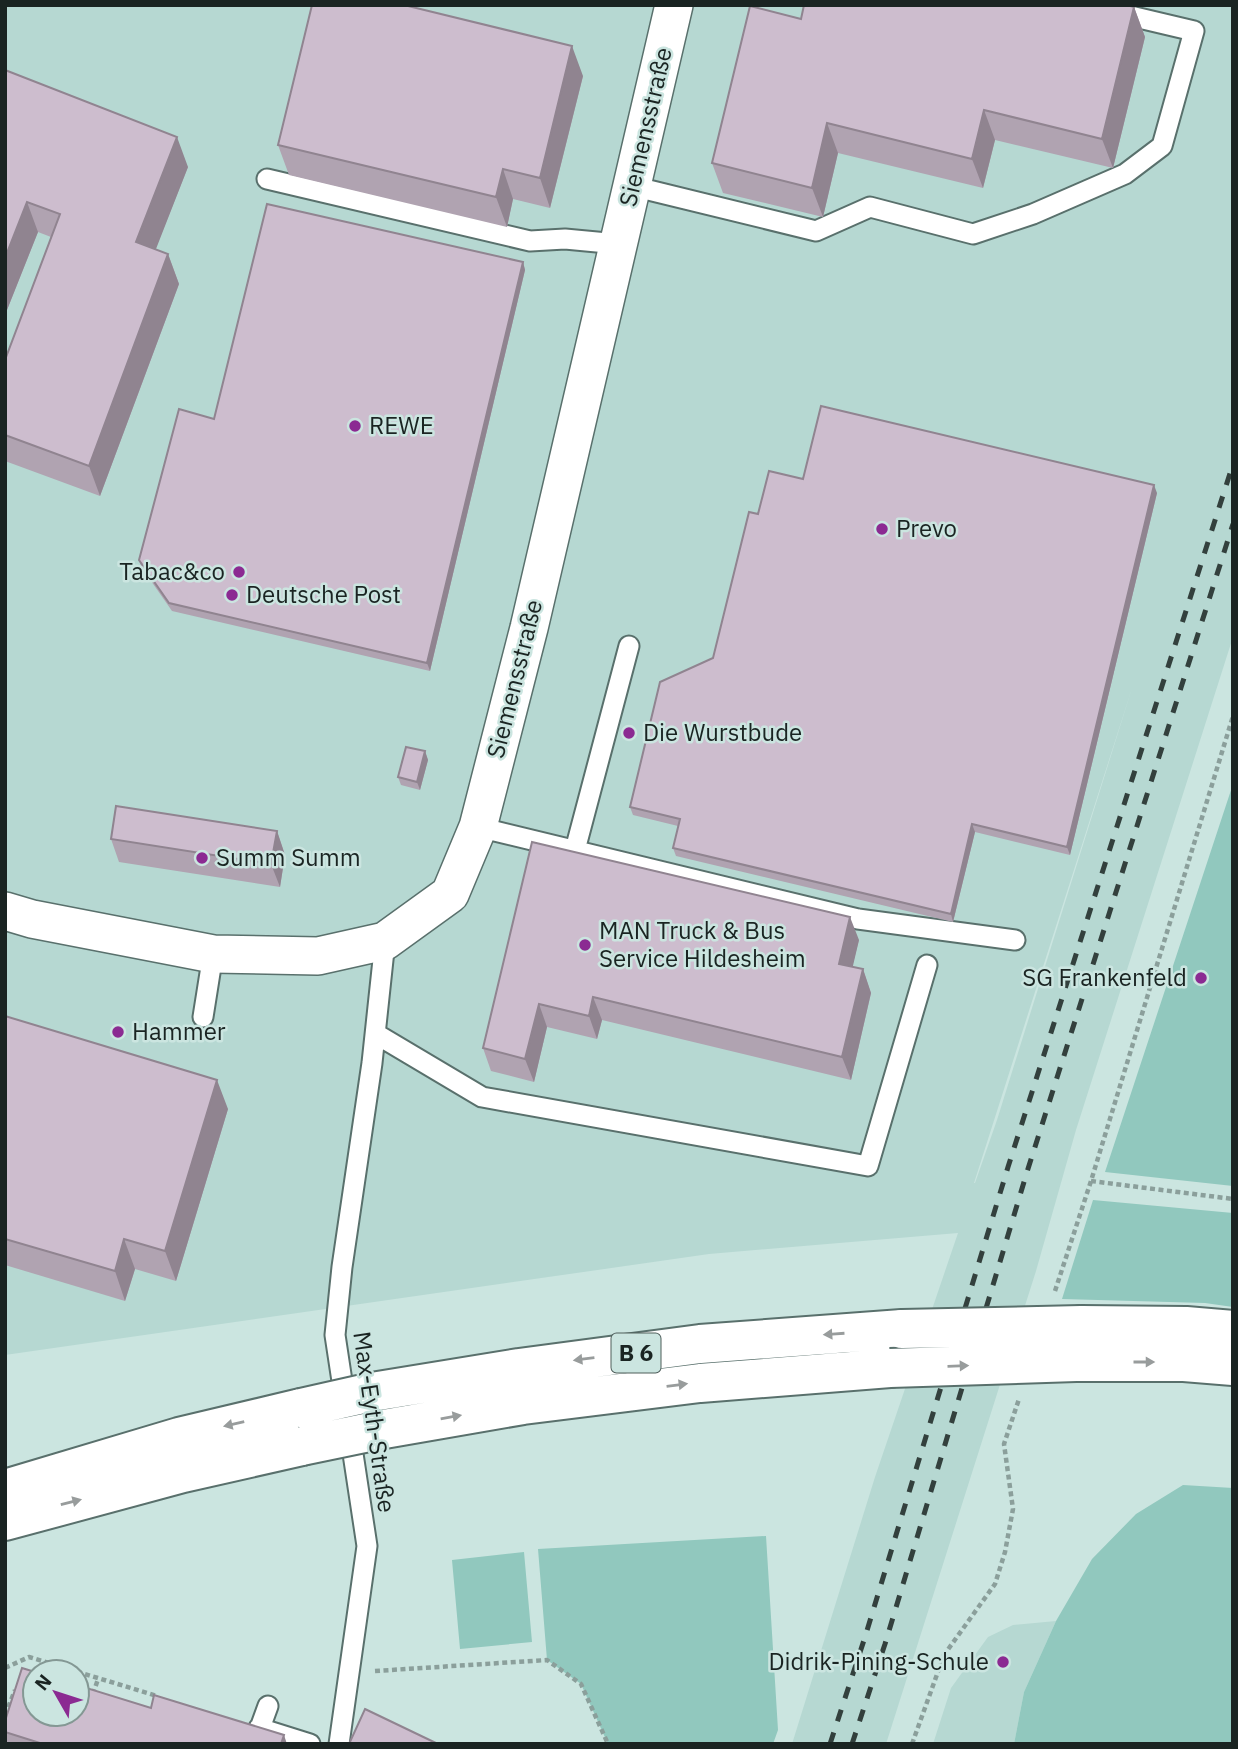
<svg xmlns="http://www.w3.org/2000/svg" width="1238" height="1749" font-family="'IBM Plex Sans',sans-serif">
<rect width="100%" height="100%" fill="#cbe5e0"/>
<path fill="#b6d8d2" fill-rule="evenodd" d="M5,5H1233V637L1076,1130L1036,1271L886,1744H792L875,1477L958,1233L709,1254L5,1355ZM1133,685L997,1120L975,1183H974Z
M1056,1621L1024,1692L1014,1744H933L951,1688L988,1637L1013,1625Z"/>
<path fill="#91c8be" d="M1233,784V1186L1105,1172Z
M1093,1200L1233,1213V1307L1205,1303L1062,1299Z
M1183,1485L1233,1488V1744H1014L1024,1692L1056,1621L1092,1559L1136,1514Z
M766,1536L778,1730L773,1744H608L581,1684L547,1660L538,1549Z
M524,1552L532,1642L460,1649L452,1560Z"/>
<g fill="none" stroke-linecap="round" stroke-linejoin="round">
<defs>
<path id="service" d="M267,179L530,241L565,239L618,244
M632,186L816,231L870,207L973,234L1033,214L1125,174L1162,146L1194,31L1084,5
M478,827L858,919L1015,940
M575,850L629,646
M203,1017L213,954
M376,1034L482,1097L868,1166L927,965
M259,1728L310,1744
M260,1728L268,1706
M339,1744L367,1546L335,1335L342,1267L372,1063L385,941"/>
<path id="minor" d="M5,911L32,919L213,954L318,956L385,941L450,894L478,827L529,628L674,5"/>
<path id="trunk" d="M1081,1325L1186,1326L1233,1330
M1076,1362H1184L1233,1366
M372,1392L519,1368L700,1344L902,1329
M384,1429L523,1405L700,1383L890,1368
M5,1489L179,1437L301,1408
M5,1521L183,1473L302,1446"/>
</defs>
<use href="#service" stroke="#59706c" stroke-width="23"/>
<use href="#minor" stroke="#59706c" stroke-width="40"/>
<use href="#trunk" stroke="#59706c" stroke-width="42"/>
<path stroke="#8b9f9b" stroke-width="4.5" stroke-dasharray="5 3.5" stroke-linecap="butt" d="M1091,1181L1233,1199
M1055,1291L1091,1181L1233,716
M5,1668L29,1657L157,1696
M375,1671L547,1660L581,1684L608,1744
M93,1694L98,1679
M5,1715L15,1690
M912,1744L944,1655L995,1584L1005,1552L1013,1509L1004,1444L1019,1399"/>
<use href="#service" stroke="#fff" stroke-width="19"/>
<use href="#minor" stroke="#fff" stroke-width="37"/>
<use href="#trunk" stroke="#fff" stroke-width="38"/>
<path stroke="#33403d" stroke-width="5" stroke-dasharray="12 12" stroke-linecap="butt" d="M830,1744L865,1637L1008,1167L1233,464
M852,1744L885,1644L1027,1172L1233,524"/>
<defs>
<path id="trunk-bridge" d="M902,1329L1081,1325
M890,1368L1076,1362
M301,1408L372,1392
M302,1446L384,1429"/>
</defs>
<use href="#trunk-bridge" stroke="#59706c" stroke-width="42" stroke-linecap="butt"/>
<use href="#trunk-bridge" stroke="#fff" stroke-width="38"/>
</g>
<path fill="#b0a3b1" d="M1134,7L1145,37L1113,168L995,140L983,188L838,153L823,217L723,193L712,163L801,19Z
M5,70L188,167L155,250L168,254L179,284L100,496L5,461V360L51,237L38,232L5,315Z
M583,76L550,208L513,199L507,227L289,175L278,145Z
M523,262L525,270L430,671L172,611L142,568L139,560L214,419Z
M803,479L1157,493L1070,855L975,832L953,922L676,856L673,848L678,826L633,815L630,807L713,658L758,514Z
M425,751L428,760L420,790L401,785L398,777Z
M277,831L285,855L280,887L119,862L111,839Z
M532,842L859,940L852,967L863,969L871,993L851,1080L602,1020L597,1039L547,1027L534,1082L491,1071L483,1048Z
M5,1016L228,1109L176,1281L135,1269L125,1301L5,1265Z
M151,1708L287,1744H7L5,1740V1721Z"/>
<path fill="#908490" d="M1134,7L1145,37L1113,168L1102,139Z
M572,46L583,76L550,208L540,178Z
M984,110L995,140L983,188L972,159Z
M827,123L838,153L823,217L812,188Z
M177,137L188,167L147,272L136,242Z
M503,169L513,199L507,227L496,197Z
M27,202L38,232L5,315V258Z
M168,254L179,284L100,496L89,466Z
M523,262L525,270L430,671L427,663Z
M1154,485L1157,493L1070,855L1067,847Z
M425,751L428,760L420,790L417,782Z
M972,824L975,832L953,922L951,914Z
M277,831L285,855L280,887L271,864Z
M850,917L859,940L848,987L839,964Z
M863,969L871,993L851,1080L842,1057Z
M593,997L602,1020L597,1039L589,1016Z
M539,1004L547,1027L534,1082L525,1059Z
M217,1080L228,1109L176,1281L165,1251Z
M124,1239L135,1269L125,1301L115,1271Z
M284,1735L287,1744H281Z"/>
<path fill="#cdbdce" stroke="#908490" stroke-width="2" d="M312,5H404L572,46L540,178L503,169L496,197L278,145Z
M804,5H1127L1134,7L1102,139L984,110L972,159L827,123L812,188L712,163L750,6L801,19Z
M5,70L177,137L136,242L168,254L89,466L5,435V360L60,214L27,202L5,258Z
M267,204L523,262L427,663L169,603L139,560L179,409L214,419Z
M821,406L1154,485L1067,847L972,824L951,914L673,848L680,819L630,807L660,682L713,658L749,512L758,514L769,471L803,479Z
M406,747L425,751L417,782L398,777Z
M116,806L277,831L271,864L111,839Z
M532,842L850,917L839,964L863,969L842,1057L593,997L589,1016L539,1004L525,1059L483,1048Z
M5,1016L217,1080L165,1251L124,1239L115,1271L5,1239Z
M22,1668L35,1672V1714H77V1685L151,1708L154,1695L284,1735L281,1744H43L5,1732V1721Z
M365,1709L438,1744H349Z"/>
<defs><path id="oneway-solid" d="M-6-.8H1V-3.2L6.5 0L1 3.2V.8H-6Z" transform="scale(1.75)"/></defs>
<g fill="#989c9c">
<use href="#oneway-solid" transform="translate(834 1334) rotate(176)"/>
<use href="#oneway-solid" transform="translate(584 1359) rotate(173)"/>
<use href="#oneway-solid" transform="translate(1144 1362)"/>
<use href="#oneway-solid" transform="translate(958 1366) rotate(-2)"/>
<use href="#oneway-solid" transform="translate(677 1385) rotate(-7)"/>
<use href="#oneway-solid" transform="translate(451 1417) rotate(-10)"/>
<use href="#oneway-solid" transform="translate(234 1424) rotate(167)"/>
<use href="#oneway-solid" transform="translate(71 1502) rotate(-14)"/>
</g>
<g fill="#8b2a92" stroke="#cbe5e0" stroke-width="2.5">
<circle cx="355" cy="426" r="7"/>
<circle cx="882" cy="529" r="7"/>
<circle cx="239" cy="572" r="7"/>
<circle cx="232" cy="595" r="7"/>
<circle cx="629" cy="733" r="7"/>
<circle cx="202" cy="858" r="7"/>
<circle cx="585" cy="945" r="7"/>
<circle cx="1201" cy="978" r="7"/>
<circle cx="118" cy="1032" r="7"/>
<circle cx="1003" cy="1662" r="7"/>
</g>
<g text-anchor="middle" stroke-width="5" stroke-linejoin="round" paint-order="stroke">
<rect fill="#cbe5e0" stroke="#4f5e5b" stroke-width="2" x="611.5" y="1333.5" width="49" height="39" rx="5"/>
<g font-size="23" font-weight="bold" fill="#1a2422">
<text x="636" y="1361">B 6</text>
</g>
<g font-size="24" fill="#1a2422" stroke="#cbe5e0">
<text transform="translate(646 127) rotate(-77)" y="8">Siemensstraße</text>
<text transform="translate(515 679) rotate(-76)" y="8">Siemensstraße</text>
<text transform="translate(374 1422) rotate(82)" y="8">Max-Eyth-Straße</text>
</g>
<g font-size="24" fill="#1a2422" stroke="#cbe5e0" text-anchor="start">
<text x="369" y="434">REWE</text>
<text x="896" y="537">Prevo</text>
<text x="225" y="580" text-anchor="end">Tabac&amp;co</text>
<text x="246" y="603">Deutsche Post</text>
<text x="643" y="741">Die Wurstbude</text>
<text x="216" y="866">Summ Summ</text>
<text x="599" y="939">MAN Truck &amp; Bus<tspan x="599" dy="28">Service Hildesheim</tspan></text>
<text x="1187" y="986" text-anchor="end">SG Frankenfeld</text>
<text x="132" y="1040">Hammer</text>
<text x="989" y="1670" text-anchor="end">Didrik-Pining-Schule</text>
</g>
</g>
<rect width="1238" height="1749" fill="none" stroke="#1a2422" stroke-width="14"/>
<g transform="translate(56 1693) rotate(309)"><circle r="33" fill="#cbe5e0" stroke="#849894" stroke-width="2"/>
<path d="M0-5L12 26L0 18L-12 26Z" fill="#8b2a92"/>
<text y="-10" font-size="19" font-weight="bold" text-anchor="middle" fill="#1a2422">N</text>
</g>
</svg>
